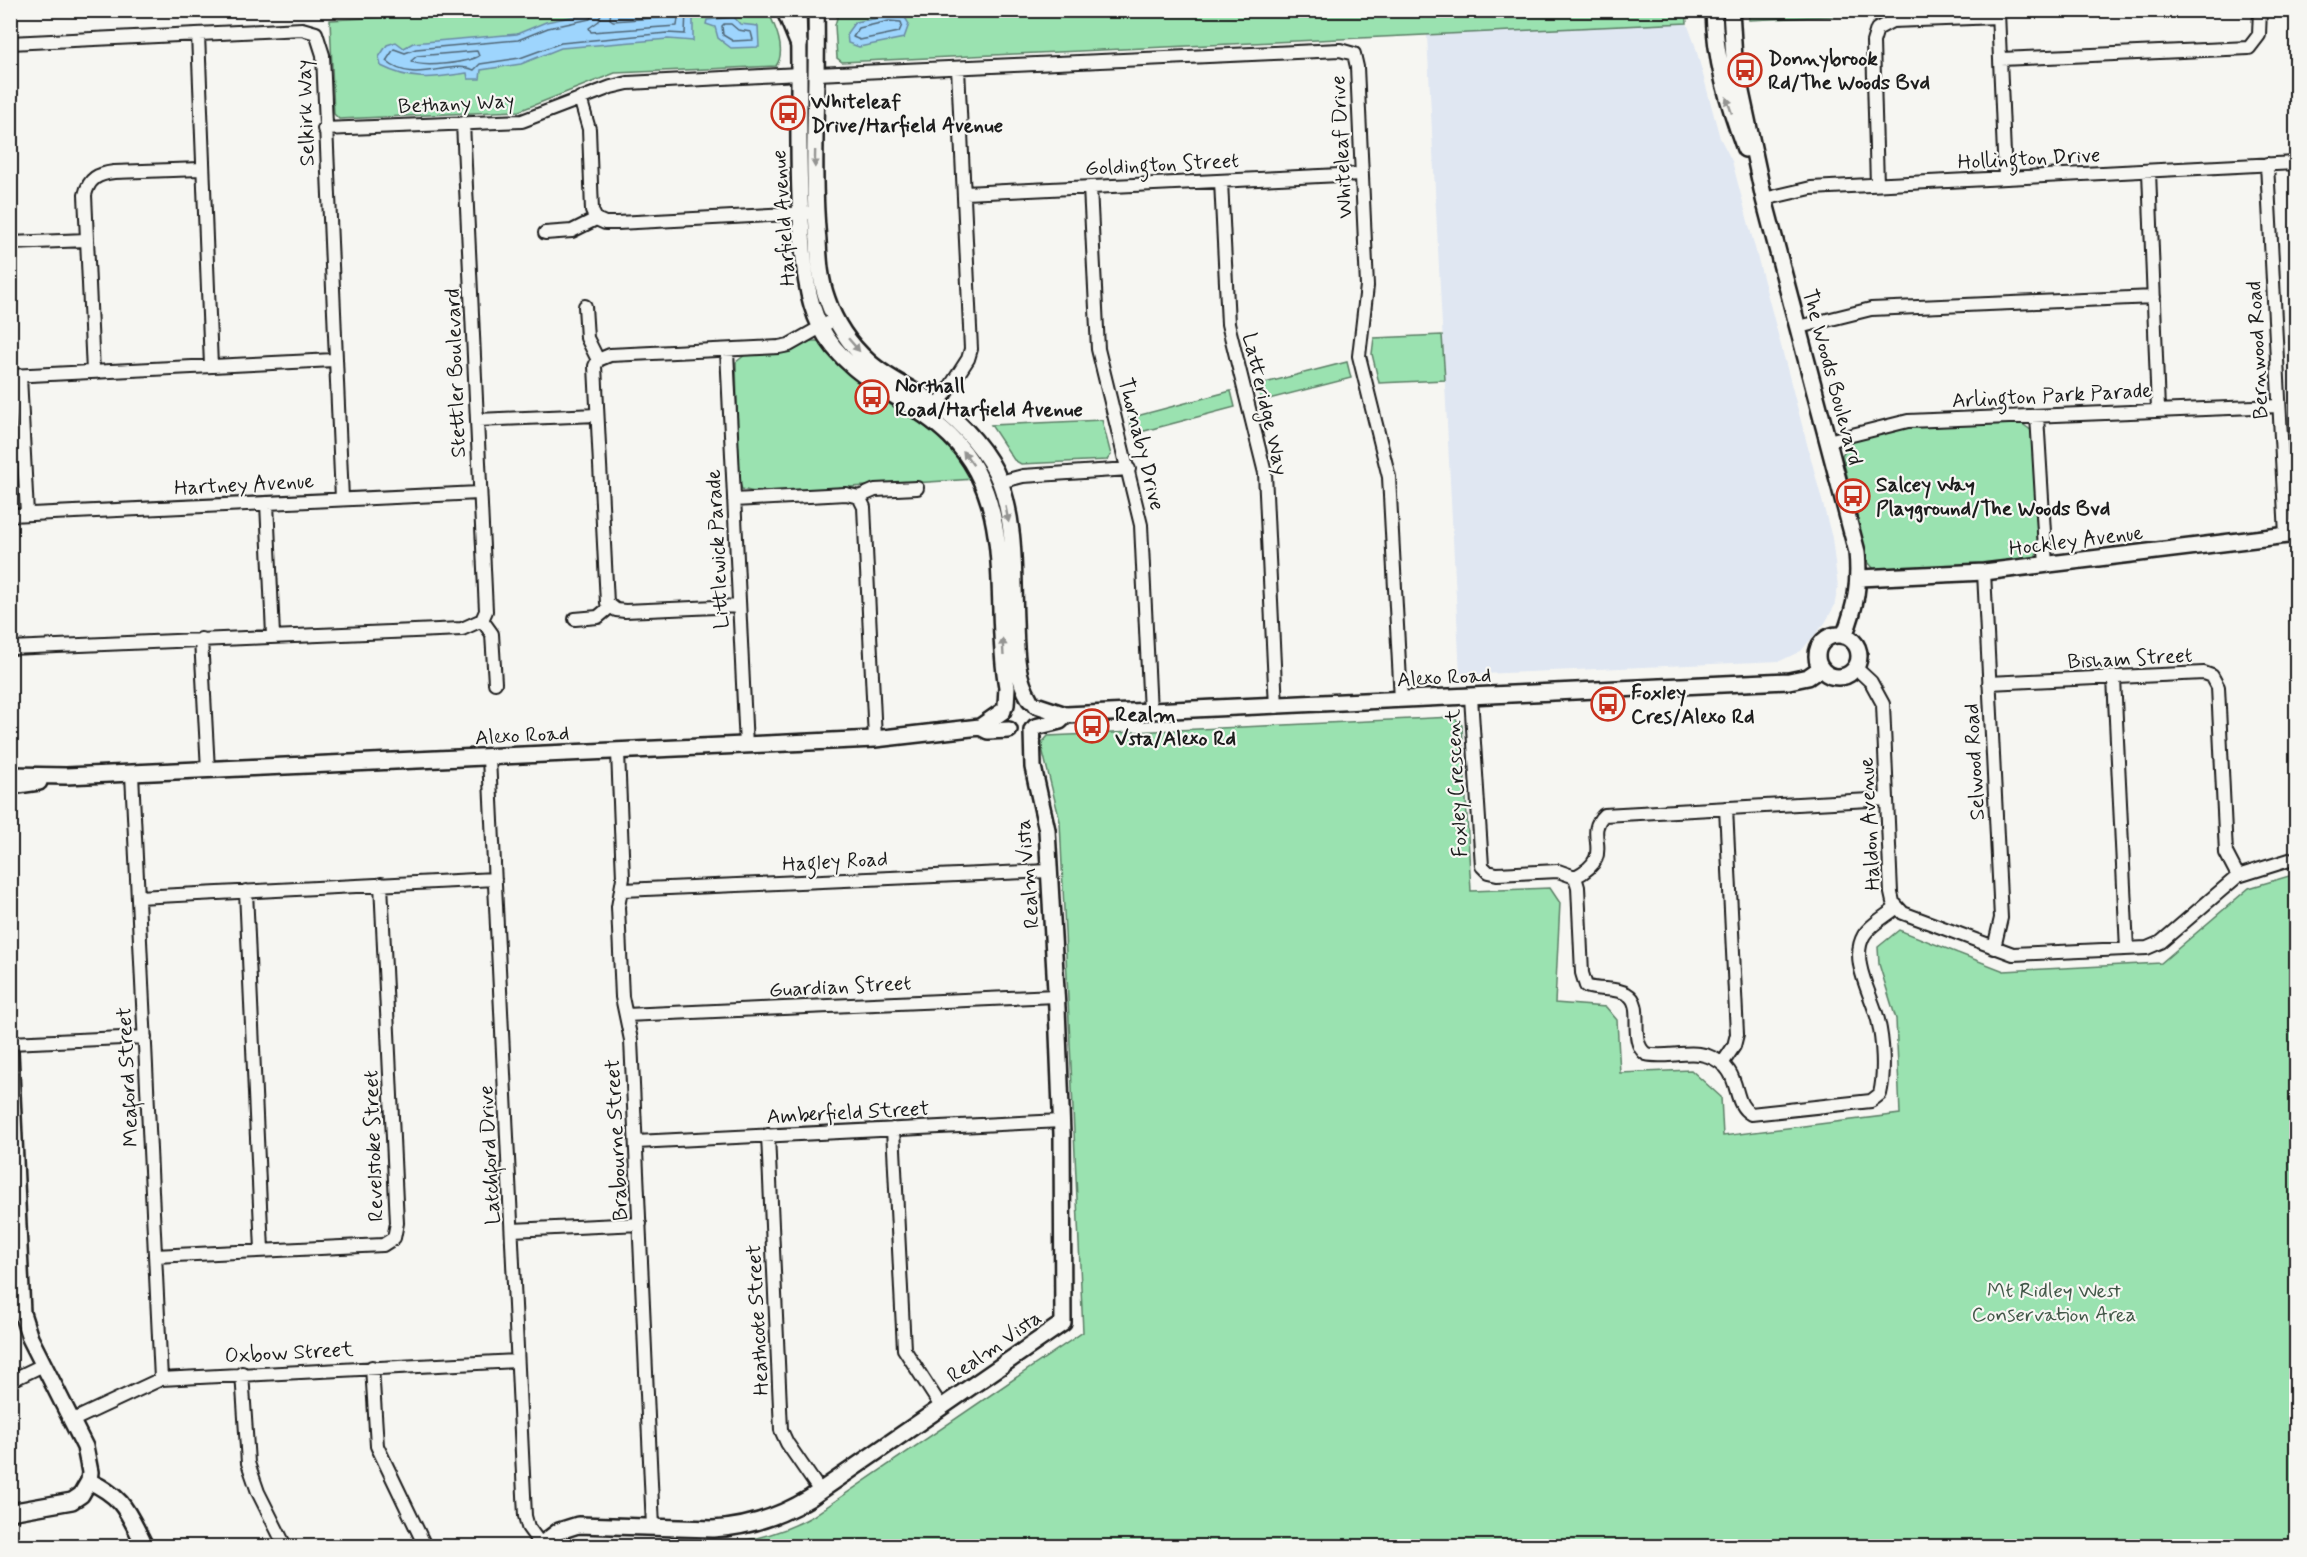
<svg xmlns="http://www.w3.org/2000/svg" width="2307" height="1557" font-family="Mynerve,sans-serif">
<rect width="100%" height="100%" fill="#f6f6f2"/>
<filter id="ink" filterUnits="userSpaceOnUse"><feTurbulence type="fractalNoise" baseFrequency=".0167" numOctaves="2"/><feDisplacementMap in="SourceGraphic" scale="12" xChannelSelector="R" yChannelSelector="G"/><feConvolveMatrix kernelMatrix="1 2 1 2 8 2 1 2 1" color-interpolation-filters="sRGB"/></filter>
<g filter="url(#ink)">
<path fill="#e0e7f2" d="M1687,23L1695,45L1720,138L1732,161L1832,538L1838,587L1834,607L1825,623L1801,651L1780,661L1460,675L1427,35Z"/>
<path fill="#9ae2b0" stroke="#5b7f66" stroke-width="1.5" d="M514,10L768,11C775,26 787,51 776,66L615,73L519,111L339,119L334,114L330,20Z
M839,11H1686L1687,23L842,62L837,58L835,25Z
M1748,11V10L1938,11L1749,20Z
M1442,335L1445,380L1379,383L1372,354L1374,338Z
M808,341H820L825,344L865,389L941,436L960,457L974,479L758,493L742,489L739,482L736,362L745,355L788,351Z
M1347,362L1351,378L1261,401L1257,385Z
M1231,391L1235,407L1133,434L1129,418Z
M1102,420L1111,455L1107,460L1021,464L1014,460L991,425Z
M2021,423L2032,431L2038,550L2035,557C2016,568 1898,574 1874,569L1868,562L1842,455L1851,441L1901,428Z
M1453,717L1462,725L1471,891L1550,888L1560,903L1555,1003L1606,1007L1617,1020L1620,1073L1691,1070L1721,1097L1723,1136L1900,1114L1896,1019L1879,964L1878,947L1899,930L2004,971L2161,963L2249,888L2296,874V1546H567L581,1542C659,1544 742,1557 813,1516L1083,1332L1060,821L1041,744L1048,736Z"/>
<path fill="#9ed5fd" stroke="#6a8ba3" stroke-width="1.5" d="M686,11L693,13V41L668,39L561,48L521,64L481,70L480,79H468L467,73C433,78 413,82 381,66L379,57L387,45L396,42L404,48L413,43L517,34L546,22L601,11Z
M903,14L909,24L904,38L859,47L848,43L847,33L855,22Z
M734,17L740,24L758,26L759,47L731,48L718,38L715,27L706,24L707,20Z"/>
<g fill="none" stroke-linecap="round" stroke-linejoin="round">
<path stroke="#506676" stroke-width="1.5" d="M594,10L590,19L548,28L518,40L416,49L405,53L394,49L386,61C415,86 448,59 474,70L480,64L520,58L561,43L667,33L685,34L686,10
M602,10L599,21L589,28L591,32L677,26L679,10
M611,10L610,19L613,21L667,17L670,10
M889,21L901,22L902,25L899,32L860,40L853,37L859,28Z
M724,24H731L738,30L751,32L753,40L733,41L723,35L722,26Z
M477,51L479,56C469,62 422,69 411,61L417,56Z"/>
<defs>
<path id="minor" d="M1998,12L2005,178
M198,34L211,366
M10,43L302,29L316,33L323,55L342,499
M2001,59L2249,48L2259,35L2260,10
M817,74L1340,50L1354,54L1357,67L1367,286L1359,356L1389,477L1401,700
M580,98L589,129L592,211L596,219
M324,129L522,121L611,87L628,83L800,74
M2267,164L2286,535
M2149,171L2158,410
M1221,181L1228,324L1265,473L1276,707
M1877,185L1873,42L1877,29L1892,21L1998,17
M1090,187L1098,349L1141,525L1150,712
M965,193L1361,174
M1764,199L1811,188L2296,163
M545,233L572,231L596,219L605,223H617L808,213
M10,243L87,240
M585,306L587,338L598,360
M1799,327L1871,309L2154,297
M727,351L746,746
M93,372L85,195C89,178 98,174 114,172L201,169
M10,376L334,360
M20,376L27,514
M933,413L968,359L971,349L958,68
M2037,416L2046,565
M478,420L597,415
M1828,441L1908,421L2279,406
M1000,482L1023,476L1129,469
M859,497L864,507L875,739
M734,500L846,494L859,497L875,490L917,488
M267,503L273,635
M10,515L479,493
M1984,572L2001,918L1994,948
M739,606L625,611L616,610L607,603L595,366L598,360L610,355L779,347L789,345L828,323
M575,619L598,617L610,607
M482,620L492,634L495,683
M201,639L208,770
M10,648L462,629L482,620L486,611L463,123
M1856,668L1871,682L1883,704L1891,893L1893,902L1903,913L2013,954L2147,948L2161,942L2238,876L2296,858
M2114,678L2127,949
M1989,683L2204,673L2212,676L2218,687L2226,853L2238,876
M1471,697L1482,866L1488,872L1497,874L1558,871L1575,877L1578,887L1582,973L1586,986C1599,991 1615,987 1627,994C1646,1004 1627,1040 1646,1054C1666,1059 1688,1049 1708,1056C1745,1069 1729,1102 1751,1114L1871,1101L1880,1094C1885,1073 1883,1040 1878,1020C1872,995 1849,960 1864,935C1871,924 1886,916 1896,908
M618,752L623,878L618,907L622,997L631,1040L653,1527
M489,758L525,1516L528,1527L541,1545
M132,774L161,1379
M1575,877C1618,855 1582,836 1604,815L1887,799
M623,890L1049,871
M246,891L262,1250
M138,897L495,879
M626,1015L1056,996
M10,1043L145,1037
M1722,1064L1734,1046L1737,1034L1726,808
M893,1129L904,1349L942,1408
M768,1135L781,1430L787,1443L820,1491
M636,1142L1062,1121
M512,1230L640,1224
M155,1256L383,1245L394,1238L397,1223L381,884
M372,1367L377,1446L425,1546
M242,1373L248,1463L258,1492L285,1546
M10,1381L43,1365
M71,1421L161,1379L517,1361"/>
<path id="tertiary" d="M798,10C801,85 796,159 802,233C804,265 806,297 820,326C848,381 909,396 950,436C1018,502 992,603 1007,687L1006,705
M816,10C818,87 811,165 818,241C819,261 820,280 827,299C835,323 850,345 869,362C890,381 916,390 938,406C963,424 989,453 1000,482C1016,525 1013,576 1015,621C1016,650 1015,675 1030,700
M1714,10C1715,60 1728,103 1745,149
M1731,10L1734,59L1764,199L1857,552C1860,583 1856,606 1844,636
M1860,578L1984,572L2296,534
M1817 656a21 21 0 1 1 42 0a21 21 0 1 1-42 0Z
M1036,705L1066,715L1789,681L1808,677L1821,668
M980,727L1003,711
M1035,727L1060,721L1066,715
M10,775L66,776L875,739L980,727L988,731L1009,730
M11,786L39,782
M10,1051L22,1313L30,1338L85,1447L90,1472L89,1481L81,1495L72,1501L10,1512
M89,1481C125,1498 127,1512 145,1546
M539,1546L559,1531L578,1525L713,1529C749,1527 779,1517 810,1498L1063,1323L1062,1134L1057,1008L1047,830L1033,767L1032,730"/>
<path id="secondary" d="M785,10L799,44"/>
</defs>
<use href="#minor" stroke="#1c1c1c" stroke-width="16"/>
<use href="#tertiary" stroke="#1c1c1c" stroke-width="20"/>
<use href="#secondary" stroke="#1c1c1c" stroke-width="21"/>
<use href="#minor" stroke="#f6f6f2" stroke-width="12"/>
<use href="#tertiary" stroke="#f6f6f2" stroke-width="15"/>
<use href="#secondary" stroke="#f6f6f2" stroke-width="16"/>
</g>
<defs><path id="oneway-solid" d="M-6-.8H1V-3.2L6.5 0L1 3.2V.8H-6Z" transform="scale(1.5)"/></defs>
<g fill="#949492">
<use href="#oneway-solid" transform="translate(1729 105) rotate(-109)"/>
<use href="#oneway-solid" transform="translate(815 159) rotate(91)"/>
<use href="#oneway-solid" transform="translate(854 345) rotate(49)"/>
<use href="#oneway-solid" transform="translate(968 458) rotate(-126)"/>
<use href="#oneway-solid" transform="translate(1007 514) rotate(79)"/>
<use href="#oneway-solid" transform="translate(1003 647) rotate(-93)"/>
</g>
</g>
<defs>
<symbol id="bus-ring" viewBox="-11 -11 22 22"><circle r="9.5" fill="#f6f6f2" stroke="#c8321e" stroke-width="1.5"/><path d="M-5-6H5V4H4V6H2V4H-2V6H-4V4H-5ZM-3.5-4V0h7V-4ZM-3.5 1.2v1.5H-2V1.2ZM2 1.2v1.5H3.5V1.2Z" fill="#c8321e"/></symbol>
</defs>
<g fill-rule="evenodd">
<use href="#bus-ring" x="1726" y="51" width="38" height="38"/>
<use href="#bus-ring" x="769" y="94" width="38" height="38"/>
<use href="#bus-ring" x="853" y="378" width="38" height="38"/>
<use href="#bus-ring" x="1834" y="477" width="38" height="38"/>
<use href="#bus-ring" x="1589" y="685" width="38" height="38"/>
<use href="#bus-ring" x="1073" y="707" width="38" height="38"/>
</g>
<g text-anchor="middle" stroke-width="4.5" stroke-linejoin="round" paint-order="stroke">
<g font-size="21" font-weight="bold" fill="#1c1c1c" stroke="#f6f6f2" text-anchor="start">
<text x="1768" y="65">Donnybrook<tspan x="1768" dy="24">Rd/The Woods Bvd</tspan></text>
<text x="811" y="108">Whiteleaf<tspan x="811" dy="24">Drive/Harfield Avenue</tspan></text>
<text x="895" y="392">Northall<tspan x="895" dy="24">Road/Harfield Avenue</tspan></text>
<text x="1876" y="491">Salcey Way<tspan x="1876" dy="24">Playground/The Woods Bvd</tspan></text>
<text x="1631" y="699">Foxley<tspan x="1631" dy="24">Cres/Alexo Rd</tspan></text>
<text x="1115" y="721">Realm<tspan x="1115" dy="24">Vsta/Alexo Rd</tspan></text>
</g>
<g font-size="21" fill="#1c1c1c" stroke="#f6f6f2">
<text transform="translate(456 103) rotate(-3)" y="7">Bethany Way</text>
<text transform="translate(305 113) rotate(-92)" y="7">Selkirk Way</text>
<text transform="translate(1341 147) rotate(-93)" y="7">Whiteleaf Drive</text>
<text transform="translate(2029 158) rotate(-3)" y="7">Hollington Drive</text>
<text transform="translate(1162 164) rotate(-3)" y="7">Goldington Street</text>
<text transform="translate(783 218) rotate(-94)" y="7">Harfield Avenue</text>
<text transform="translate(2257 350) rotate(-93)" y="7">Bernwood Road</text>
<text transform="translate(455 373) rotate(-92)" y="7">Stettler Boulevard</text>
<text transform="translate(1833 377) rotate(75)" y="7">The Woods Boulevard</text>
<text transform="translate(2052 395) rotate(-3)" y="7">Arlington Park Parade</text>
<text transform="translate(1266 404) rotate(77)" y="7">Latteridge Way</text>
<text transform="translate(1142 444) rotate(76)" y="7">Thornaby Drive</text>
<text transform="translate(244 484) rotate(-3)" y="7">Hartney Avenue</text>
<text transform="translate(2076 540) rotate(-7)" y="7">Hockley Avenue</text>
<text transform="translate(717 549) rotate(-93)" y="7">Littlewick Parade</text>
<text transform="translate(2130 658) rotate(-3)" y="7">Bisham Street</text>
<text transform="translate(1444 677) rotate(-3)" y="7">Alexo Road</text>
<text transform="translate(522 735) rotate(-3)" y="7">Alexo Road</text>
<text transform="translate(1974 762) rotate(-93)" y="7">Selwood Road</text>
<text transform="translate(1456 783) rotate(-93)" y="7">Foxley Crescent</text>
<text transform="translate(1869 824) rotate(-93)" y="7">Haldon Avenue</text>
<text transform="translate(835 861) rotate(-3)" y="7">Hagley Road</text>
<text transform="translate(1027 874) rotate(-95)" y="7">Realm Vista</text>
<text transform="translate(840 986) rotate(-3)" y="7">Guardian Street</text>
<text transform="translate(127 1077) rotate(-93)" y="7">Meaford Street</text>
<text transform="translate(848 1112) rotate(-3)" y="7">Amberfield Street</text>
<text transform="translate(616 1140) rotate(-93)" y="7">Brabourne Street</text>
<text transform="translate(373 1146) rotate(-92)" y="7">Revelstoke Street</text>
<text transform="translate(489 1155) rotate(-93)" y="7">Latchford Drive</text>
<text transform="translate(757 1320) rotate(-93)" y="7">Heathcote Street</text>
<text transform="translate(994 1346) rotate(-35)" y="7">Realm Vista</text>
<text transform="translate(289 1352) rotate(-3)" y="7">Oxbow Street</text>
</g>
<g font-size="21" fill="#425748" stroke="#f6f6f2">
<text x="2054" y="1297">Mt Ridley West<tspan x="2054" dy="24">Conservation Area</tspan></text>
</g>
</g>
<rect width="2307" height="1557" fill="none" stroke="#f6f6f2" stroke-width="36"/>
<rect x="18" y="18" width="2271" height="1521" fill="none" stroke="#1c1c1c" stroke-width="2" filter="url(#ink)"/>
</svg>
